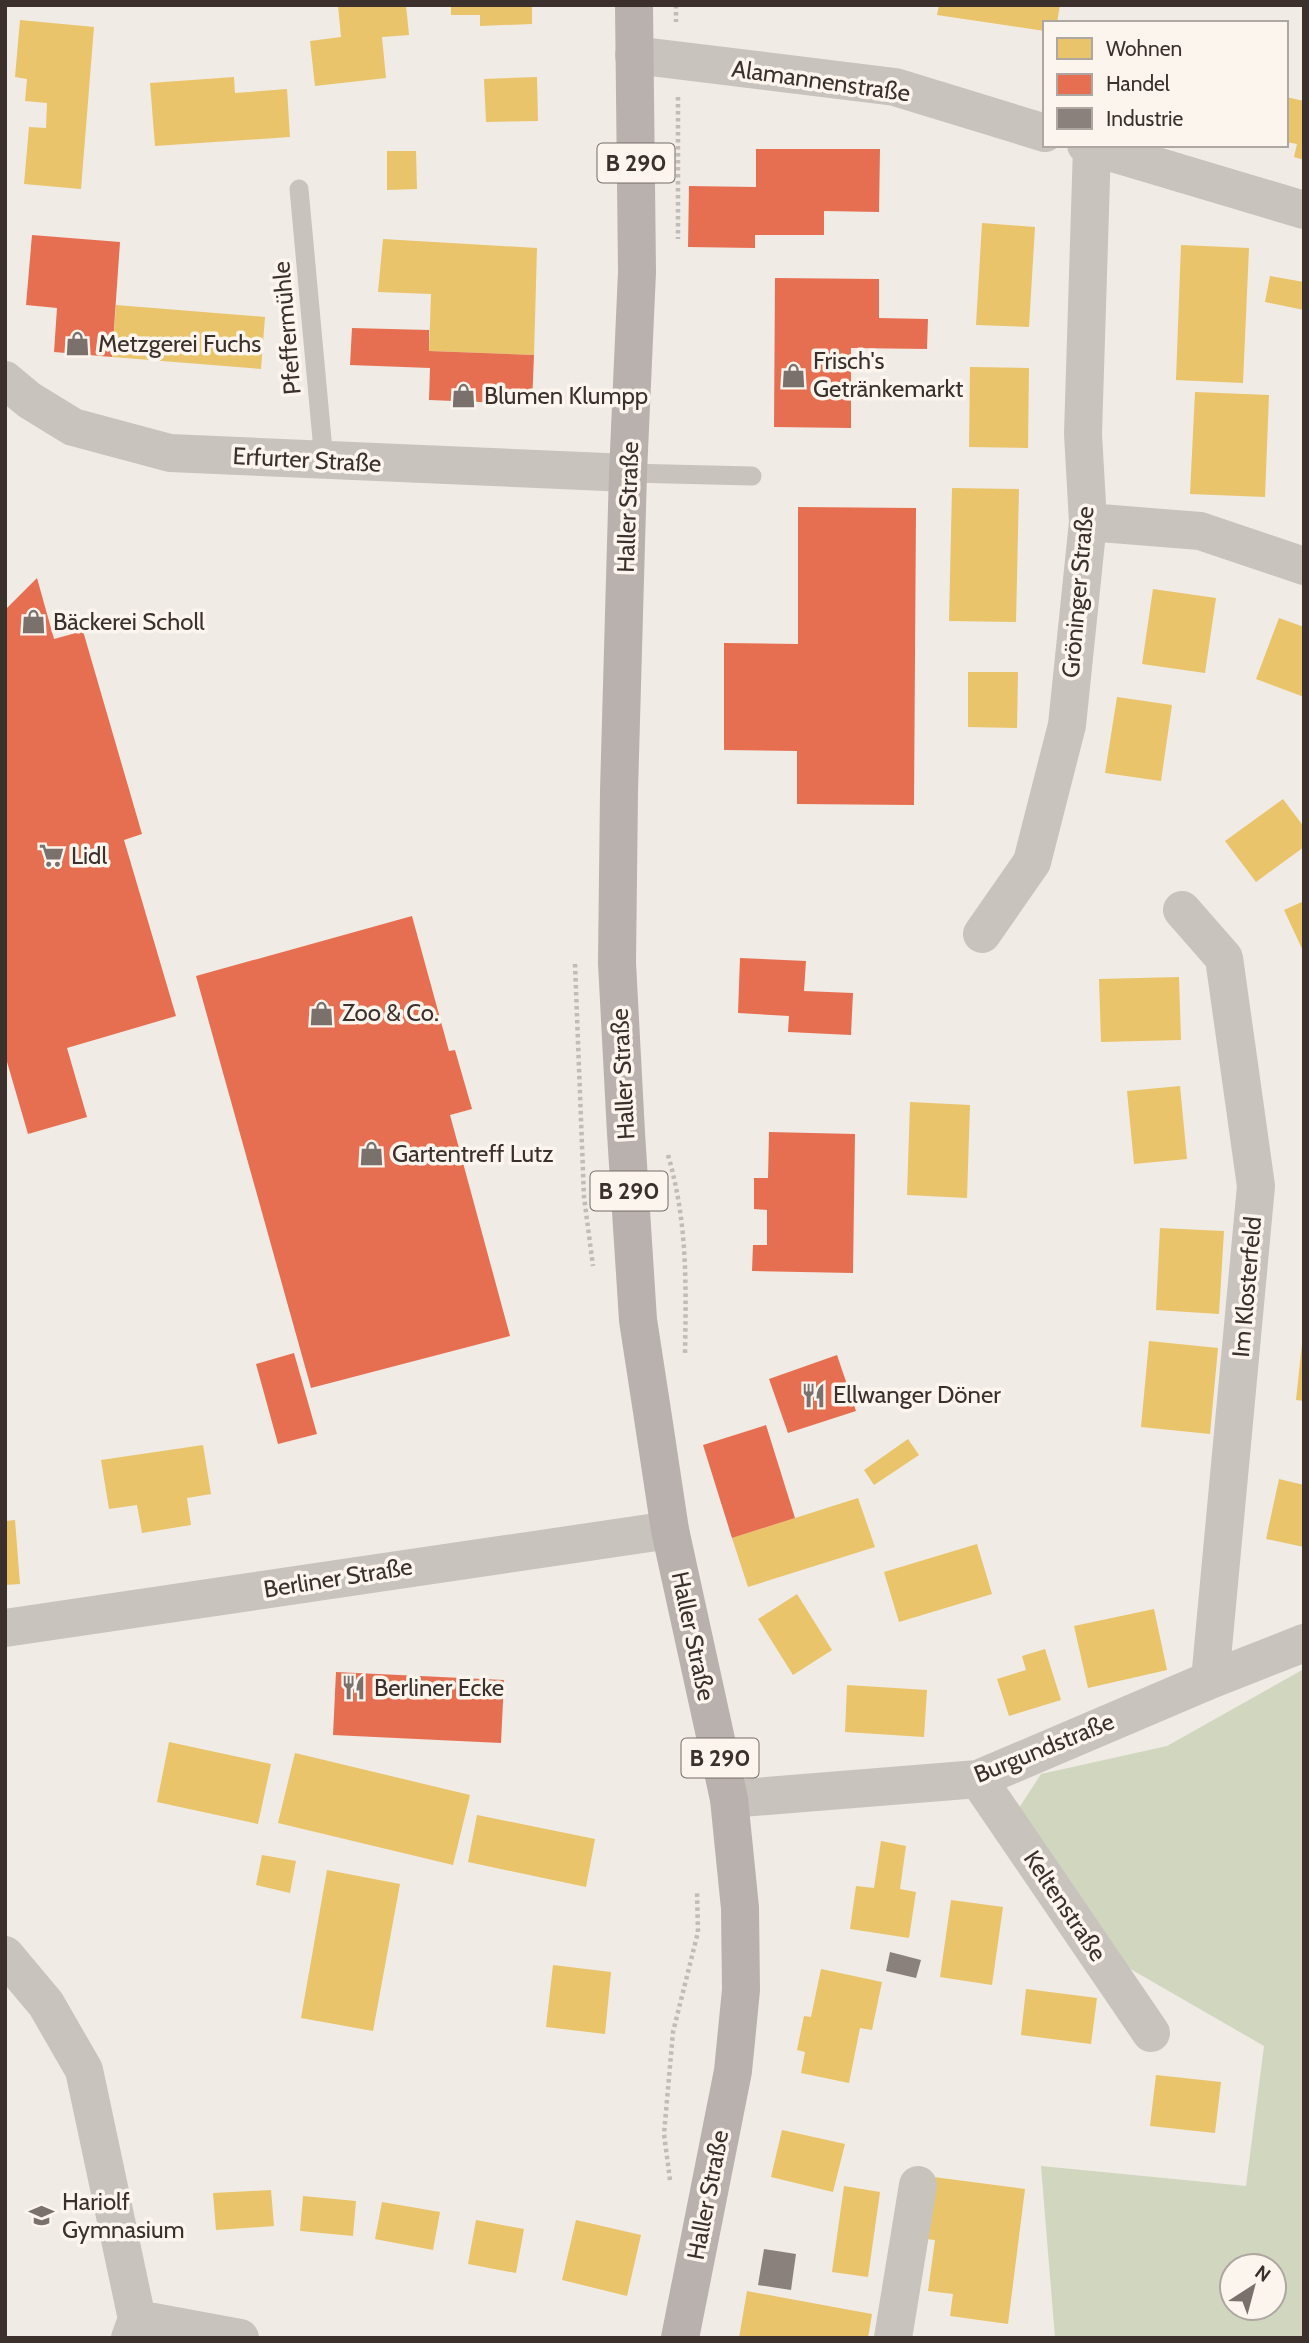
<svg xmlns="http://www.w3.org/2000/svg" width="1309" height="2343" font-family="Cabin,sans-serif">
<rect width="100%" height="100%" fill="#f0ebe5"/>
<path fill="#d1d6bf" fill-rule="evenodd" d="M1304,1669V2338H1055L1041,2166L1246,2186L1264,2046L1127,1967L1019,1808L1041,1774L1167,1746ZM1232,2266H1274V2308H1232Z"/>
<path fill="#e9c46a" d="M338,5H406L409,35L382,37L386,78L315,86L310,41L341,37Z
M451,5H532V24L480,26V15H451Z
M939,5H1060L1057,23H1045V31L937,15Z
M20,20L94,27L81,189L24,184L29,127L46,128L47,103L25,101L27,79L15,77Z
M234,77L235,93L287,89L290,137L155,146L150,83Z
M537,77L538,121L486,122L484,79Z
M1286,97L1304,101V160L1294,157L1297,144L1286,142Z
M387,151H416L417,189L387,190Z
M982,223L1035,227L1029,327L976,325Z
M383,239L537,248L534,355L429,351L431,294L378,292Z
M1181,245L1249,248L1243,383L1176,380Z
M1270,276L1304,282V310L1265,302Z
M116,305L265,317L261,369L112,357Z
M970,367L1029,368L1028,448L969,447Z
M1195,392L1269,395L1265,497L1190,494Z
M952,488L1019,489L1016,622L949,621Z
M1153,589L1216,598L1205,673L1142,664Z
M1279,618L1304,627V697L1256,679Z
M968,672H1018L1017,728L968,727Z
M1117,697L1172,705L1161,781L1105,773Z
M1283,799L1304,827V847L1256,882L1225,841Z
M1304,901V953L1284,910Z
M1179,977L1181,1040L1101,1042L1099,979Z
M1180,1086L1187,1159L1134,1164L1127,1091Z
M910,1102L970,1105L967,1198L907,1195Z
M1160,1228L1224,1231L1219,1314L1156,1310Z
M1149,1341L1218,1348L1210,1434L1141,1427Z
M1302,1344H1304V1401L1296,1400Z
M908,1439L919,1455L874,1485L864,1470Z
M203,1445L211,1494L187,1498L191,1525L142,1533L137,1505L109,1509L101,1460Z
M1279,1479L1304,1485V1547L1266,1539Z
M858,1498L875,1547L748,1587L732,1538Z
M15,1520L20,1584L5,1585V1521Z
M977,1544L992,1594L899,1622L884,1572Z
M797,1594L832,1650L793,1675L758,1619Z
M1154,1609L1167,1670L1088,1688L1074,1626Z
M1045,1649L1061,1700L1009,1716L997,1679L1026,1670L1022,1656Z
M847,1685L927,1690L924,1737L845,1732Z
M169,1742L271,1764L258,1824L157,1802Z
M295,1753L470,1795L453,1865L278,1823Z
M477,1815L595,1839L586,1887L468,1862Z
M881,1841L906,1846L900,1889L916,1892L909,1938L850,1929L856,1886L874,1888Z
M262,1855L296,1861L290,1893L256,1885Z
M327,1870L400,1884L373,2031L301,2018Z
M951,1900L1003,1907L992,1985L940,1977Z
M553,1965L611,1972L605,2034L546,2027Z
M821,1969L882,1982L872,2030L860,2028L849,2083L801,2073L805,2052L797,2050L804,2016L811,2017Z
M1026,1989L1097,1998L1091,2044L1021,2035Z
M1156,2075L1221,2082L1215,2133L1150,2126Z
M782,2130L845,2144L833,2192L771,2177Z
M926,2176L1025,2189L1008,2324L950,2316L953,2294L928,2291L935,2240L918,2238Z
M844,2186L880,2192L868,2277L832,2272Z
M271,2190L274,2226L216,2230L213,2193Z
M303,2196L356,2201L353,2236L300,2231Z
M382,2202L440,2212L433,2250L375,2239Z
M476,2220L524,2229L516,2273L468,2264Z
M576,2220L641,2235L627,2296L562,2280Z
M747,2291L872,2314L868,2338H739Z"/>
<path fill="#e76f51" d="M756,149H880L879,212L824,211V235H755V248L688,247L689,186L756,187Z
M32,235L120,242L112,357L54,352L57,308L26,305Z
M775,278L879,279V318L928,319L927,349L851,348V428L774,427Z
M352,328L429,330V351L534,355L532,404L429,400L430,368L350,365Z
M798,507L916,508L914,805L797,804V751L724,750V643L798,644Z
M37,578L54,639L83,631L142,834L124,840L176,1016L67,1048L87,1117L28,1134L5,1055V610Z
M412,916L449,1051L455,1050L472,1109L450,1115L510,1336L311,1388L196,976Z
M740,958L806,961L804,991L853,993L851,1035L788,1032L789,1016L738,1013Z
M769,1132L855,1134L853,1273L752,1271L753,1245H767V1210L754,1209V1178H768Z
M294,1353L317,1434L278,1444L256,1364Z
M837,1355L856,1411L788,1433L769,1379Z
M766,1425L795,1518L732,1538L703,1445Z
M336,1672L504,1680L501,1743L333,1735Z"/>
<path fill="#8a817c" d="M890,1952L921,1960L916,1978L886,1971Z
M764,2249L796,2254L791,2290L758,2285Z"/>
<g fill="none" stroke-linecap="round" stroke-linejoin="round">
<path stroke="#c2bbb6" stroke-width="4.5" stroke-dasharray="3.5 3.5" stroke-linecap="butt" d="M676,5V22
M678,97V239
M575,964L584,1197L593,1266
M668,1155C688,1224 686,1285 685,1355
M670,2180L664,2134L673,2032L698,1932L697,1892"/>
<path stroke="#c9c3be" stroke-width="19" d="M299,189L324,461
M628,473L752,476"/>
<path stroke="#c9c3be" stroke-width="38" d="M634,55L895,87L1045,133
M1086,145L1304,210
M5,380L29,400L73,427L170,453L628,473
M1088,522L1200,531L1304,566
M1182,910L1224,958L1256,1186L1210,1680
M982,934L1032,862L1067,725L1088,522L1083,434L1092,147
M5,1628L670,1530
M978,1779L1151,2033
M729,1799L978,1779L1210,1680L1304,1643
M5,1955L46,2004L84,2070L137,2319L130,2338
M137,2319L240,2338
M893,2338L918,2185"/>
<path stroke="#b8b1ad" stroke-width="38" d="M634,5L637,272L628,473L619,791L617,963L626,1133L638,1320L652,1411L670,1530L729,1799L740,1908L741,1990L733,2071L680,2338"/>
</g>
<defs>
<symbol id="shop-bare" viewBox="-9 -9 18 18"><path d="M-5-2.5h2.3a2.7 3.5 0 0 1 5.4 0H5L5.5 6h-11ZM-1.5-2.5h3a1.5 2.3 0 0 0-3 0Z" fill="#7a716c" stroke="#fbf5ee" stroke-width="2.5" paint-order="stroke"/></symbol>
<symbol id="supermarket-bare" viewBox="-9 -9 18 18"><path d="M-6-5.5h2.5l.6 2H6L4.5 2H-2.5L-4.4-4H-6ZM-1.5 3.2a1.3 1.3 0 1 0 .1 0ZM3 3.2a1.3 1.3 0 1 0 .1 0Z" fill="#7a716c" stroke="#fbf5ee" stroke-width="2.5" paint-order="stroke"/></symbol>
<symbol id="restaurant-bare" viewBox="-9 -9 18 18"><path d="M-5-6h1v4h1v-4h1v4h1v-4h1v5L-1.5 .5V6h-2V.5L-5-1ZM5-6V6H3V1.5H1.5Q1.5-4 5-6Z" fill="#7a716c" stroke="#fbf5ee" stroke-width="2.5" paint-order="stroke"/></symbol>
<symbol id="school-bare" viewBox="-9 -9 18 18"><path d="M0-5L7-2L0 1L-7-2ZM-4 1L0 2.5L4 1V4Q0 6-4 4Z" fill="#7a716c" stroke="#fbf5ee" stroke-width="2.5" paint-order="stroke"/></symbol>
</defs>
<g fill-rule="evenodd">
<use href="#shop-bare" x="60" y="326" width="35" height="35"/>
<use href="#shop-bare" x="776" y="358" width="35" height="35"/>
<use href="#shop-bare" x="446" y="378" width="35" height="35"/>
<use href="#shop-bare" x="16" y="604" width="35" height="35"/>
<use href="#supermarket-bare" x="34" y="838" width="35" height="35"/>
<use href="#shop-bare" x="304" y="996" width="35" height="35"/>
<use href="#shop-bare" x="354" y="1136" width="35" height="35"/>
<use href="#restaurant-bare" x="796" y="1378" width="35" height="35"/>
<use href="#restaurant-bare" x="336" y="1670" width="35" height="35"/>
<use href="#school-bare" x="24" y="2198" width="35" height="35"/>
</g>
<g text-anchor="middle" stroke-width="7" stroke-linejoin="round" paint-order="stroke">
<g fill="#fbf5ee" stroke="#756b66" stroke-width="2">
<rect x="597.5" y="143.5" width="77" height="39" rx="5"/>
<rect x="590.5" y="1171.5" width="77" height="39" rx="5"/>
<rect x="681.5" y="1738.5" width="77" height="39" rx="5"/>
</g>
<g font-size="23" font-weight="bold" fill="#3b302b">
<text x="636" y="171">B 290</text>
<text x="629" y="1199">B 290</text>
<text x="720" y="1766">B 290</text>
</g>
<g font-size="24" fill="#3b302b" stroke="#fbf5ee">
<text transform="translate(821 81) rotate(8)" y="8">Alamannenstraße</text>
<text transform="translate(287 328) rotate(-95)" y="8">Pfeffermühle</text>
<text transform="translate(307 460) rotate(3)" y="8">Erfurter Straße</text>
<text transform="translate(628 507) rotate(-88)" y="8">Haller Straße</text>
<text transform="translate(1078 592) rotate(-85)" y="8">Gröninger Straße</text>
<text transform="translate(623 1074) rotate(-93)" y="8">Haller Straße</text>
<text transform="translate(1247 1287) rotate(-85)" y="8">Im Klosterfeld</text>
<text transform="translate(338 1578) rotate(-9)" y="8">Berliner Straße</text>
<text transform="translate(693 1636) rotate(78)" y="8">Haller Straße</text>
<text transform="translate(1044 1748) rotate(-22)" y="8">Burgundstraße</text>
<text transform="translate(1065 1906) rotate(56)" y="8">Keltenstraße</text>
<text transform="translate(708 2195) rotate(-79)" y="8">Haller Straße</text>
</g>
<g font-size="24" fill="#3b302b" stroke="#fbf5ee" text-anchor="start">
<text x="98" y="352">Metzgerei Fuchs</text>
<text x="813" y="369">Frisch's<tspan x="813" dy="28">Getränkemarkt</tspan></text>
<text x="484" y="404">Blumen Klumpp</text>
<text x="53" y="630">Bäckerei Scholl</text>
<text x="71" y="864">Lidl</text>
<text x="342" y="1021">Zoo &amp; Co.</text>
<text x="392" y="1162">Gartentreff Lutz</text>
<text x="833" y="1403">Ellwanger Döner</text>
<text x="374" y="1696">Berliner Ecke</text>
<text x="62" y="2210">Hariolf<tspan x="62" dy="28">Gymnasium</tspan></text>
</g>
</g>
<rect width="1309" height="2343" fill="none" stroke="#3b302b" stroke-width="14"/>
<rect x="1043" y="21" width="245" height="126" fill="#fbf5ee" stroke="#aea6a0" stroke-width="2"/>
<rect x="1057" y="38" width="35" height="21" fill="#e9c46a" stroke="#aea6a0" stroke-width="2"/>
<text x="1106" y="56" font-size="21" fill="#3b302b">Wohnen</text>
<rect x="1057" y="74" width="35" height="21" fill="#e76f51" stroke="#aea6a0" stroke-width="2"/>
<text x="1106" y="91" font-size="21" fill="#3b302b">Handel</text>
<rect x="1057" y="108" width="35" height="21" fill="#8a817c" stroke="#aea6a0" stroke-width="2"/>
<text x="1106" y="126" font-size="21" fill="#3b302b">Industrie</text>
<g transform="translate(1253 2287) rotate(36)"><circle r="33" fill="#fbf5ee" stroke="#aea6a0" stroke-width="2"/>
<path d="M0-5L12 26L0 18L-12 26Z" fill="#7a716c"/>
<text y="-10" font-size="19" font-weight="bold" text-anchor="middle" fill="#3b302b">N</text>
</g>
</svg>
